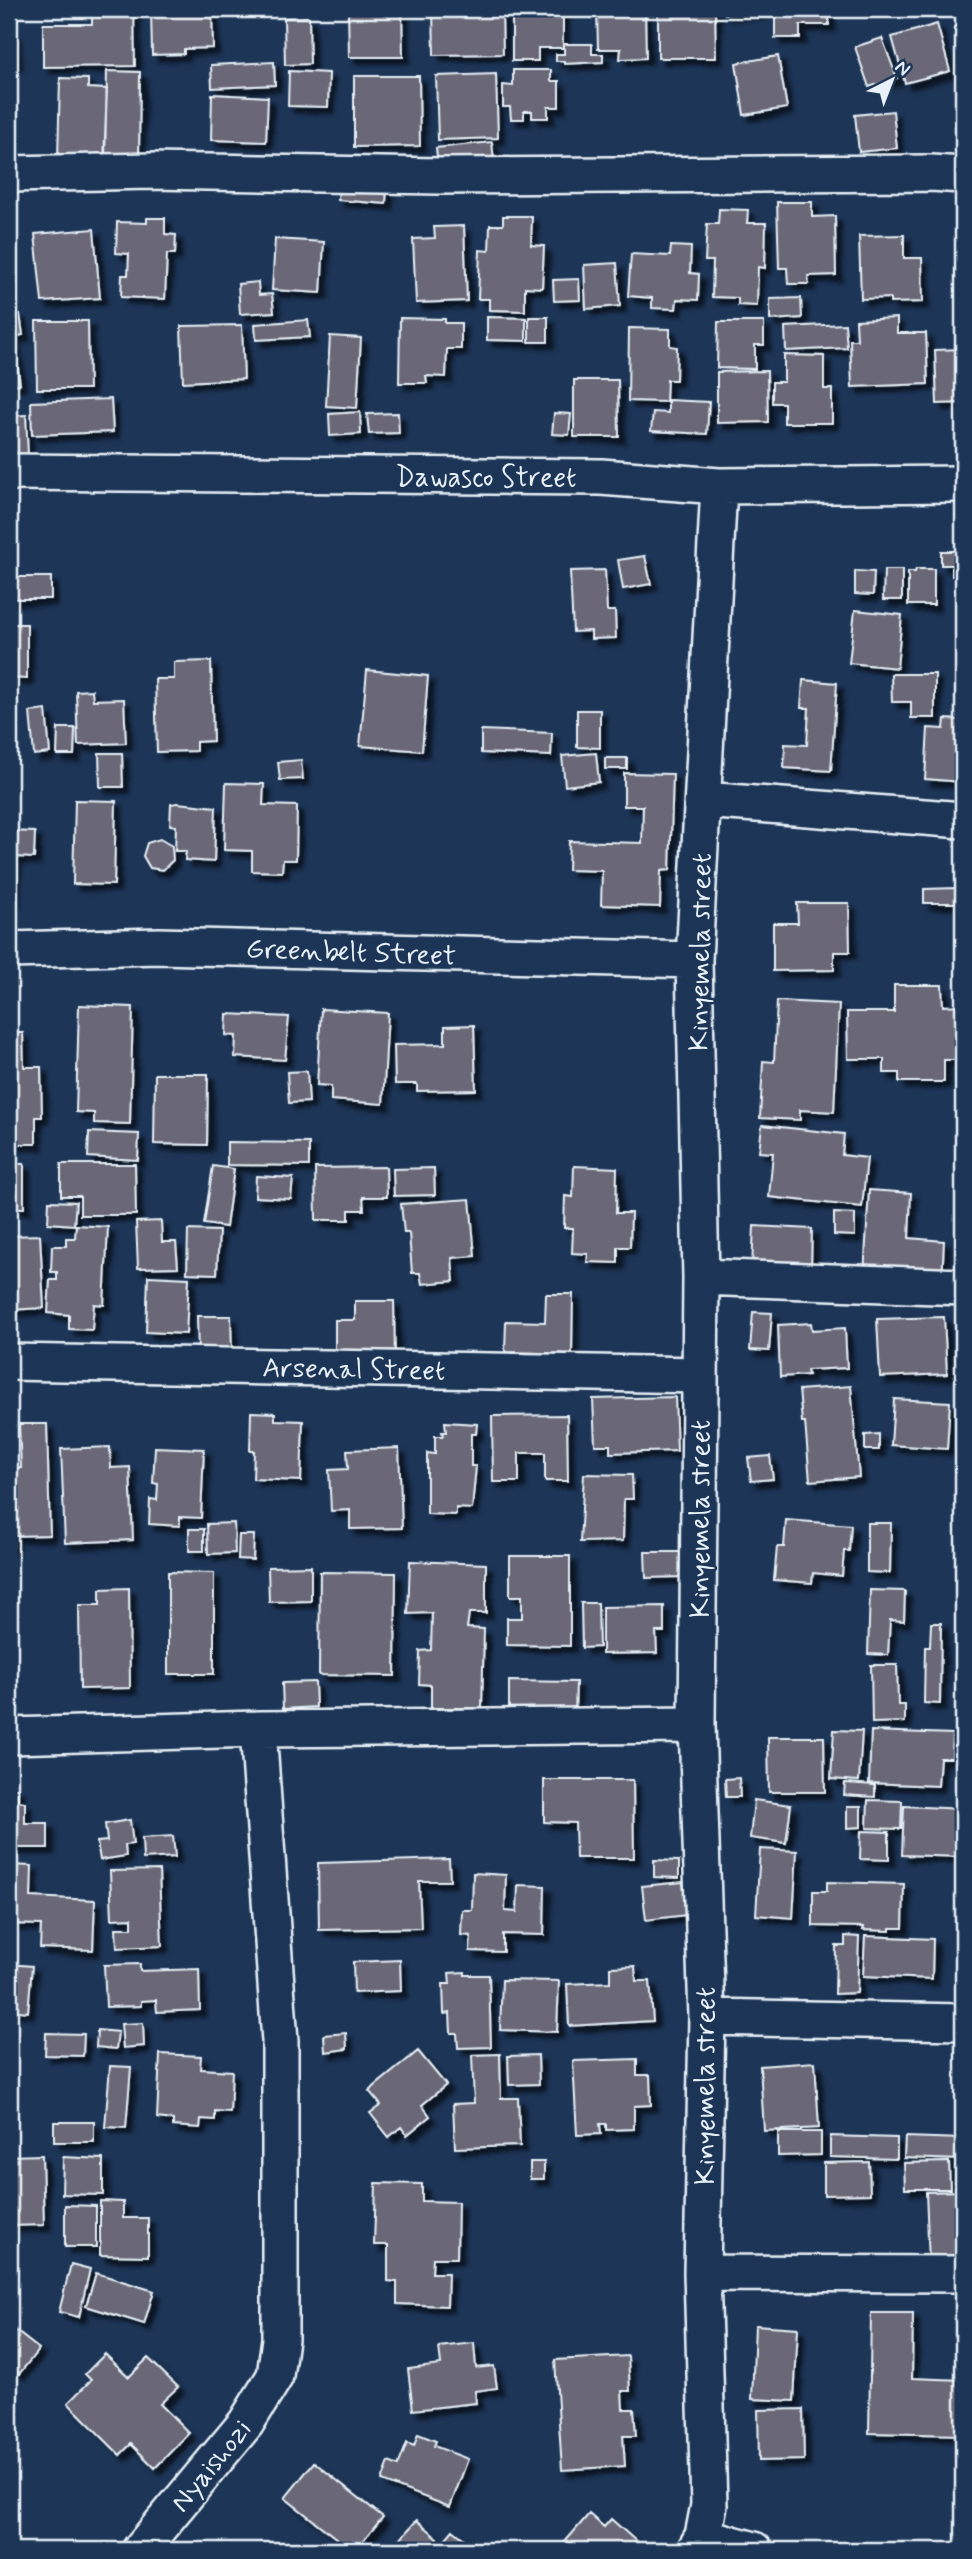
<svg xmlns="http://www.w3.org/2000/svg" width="972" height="2559" font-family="Mynerve,sans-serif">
<defs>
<filter id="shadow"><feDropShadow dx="6" dy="6" stdDeviation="2" flood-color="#0009"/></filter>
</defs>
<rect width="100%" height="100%" fill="#1d3557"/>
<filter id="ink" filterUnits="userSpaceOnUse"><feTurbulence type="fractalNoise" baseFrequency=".0143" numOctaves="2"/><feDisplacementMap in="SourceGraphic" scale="14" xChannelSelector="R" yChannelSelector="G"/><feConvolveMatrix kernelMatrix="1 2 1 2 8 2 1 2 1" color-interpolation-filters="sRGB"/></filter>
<g filter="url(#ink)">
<path fill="#6b6776" stroke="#e8f1f8" stroke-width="2" filter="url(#shadow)" d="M92,9H134L135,66L43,67V24H92Z
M151,9H212L213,48L184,49V54L152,55Z
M348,9H402L403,57H349Z
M433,9H502L503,54L434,55Z
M512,9H563V48H538V61H512Z
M597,9H645L646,58L620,59L621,49H598Z
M658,9H715L716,58H658Z
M724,9H760V12L725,14Z
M775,9H829V25H800V38H775Z
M309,17L310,64L285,65L284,18Z
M937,24L950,71L905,83L892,37Z
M14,32L16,64H9V33Z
M882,38L897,78L869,87L855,47Z
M564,44H592V54H603V62L564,64V61H556V54H564Z
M778,56L787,108L744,115L736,63Z
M274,62L275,85L212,88L211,65Z
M513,70H551V81H559V107H548V118H532V111H524V119H511L510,107H503V85L513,86Z
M107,71L140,72L139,159L105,158Z
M289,71L329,73L328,107L288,106Z
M496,74L498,138L438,140L436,76Z
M354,76H419L420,146L354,147Z
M60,78L88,79V88L107,89L104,161L58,159Z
M212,94L268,97L266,142L211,140Z
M893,111L897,148L859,152L855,115Z
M492,142L494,161L438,167L436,148Z
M339,183L387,187L386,204L338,200Z
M777,202H812V217L835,216L836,275L808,276L809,284H788L787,268H779Z
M719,209L748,210L747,223H766L765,268L758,267L757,306L738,305V298L712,297L713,261H705L707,224H718Z
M503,216H532L531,245L544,246L542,288L525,287V311L489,310V299H478L480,250L489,251L490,225H503Z
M147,218H165V234L176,235L175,254H167L165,299L121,297L122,275H128L129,254L116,253L117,222L147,223Z
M464,226L467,301L416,303L413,239L435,238L434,227Z
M94,229L100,298L42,302L35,234Z
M904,235V258H922L923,302L890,303V298L861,299L859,236Z
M275,239L324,242L321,293L272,290Z
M671,246L691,247L690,273L699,274L698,300L677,299L676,309L652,308V298L628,296L631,254L670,256Z
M617,263L620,306L586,309L584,265Z
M579,279L580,300L554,301L553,280Z
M258,282L259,295L272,294L274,312L240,314L238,284Z
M801,298L802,318L770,320V299Z
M9,307H11L12,314H20L23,335L13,337L20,384L9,385Z
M487,317L526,318V341L487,340Z
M529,317H548V342H529Z
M400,318L445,319V323H461V349H447L446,377L426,376L427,383H399Z
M897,318V333H926L928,384L852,387L850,340H857L856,320Z
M308,320L310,337L256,340L255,324Z
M36,321H88L89,389H37Z
M718,322H764V345H755V369L717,368Z
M845,324L847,348L786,351L785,327Z
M242,325L244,379L183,382L181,326Z
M629,328L670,329V346L677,347L676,380H667L666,402L628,401Z
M330,336L361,338L357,408L326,406Z
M963,349V403L937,404L935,350Z
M784,355L824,356V389H832V423H784V403H772V382H784Z
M767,371L768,422L717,423V372Z
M574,380H618L619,437H574Z
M111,399L113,432L32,435L31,402Z
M668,400L709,402L707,434L651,431L653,412L668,413Z
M360,412L361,434L330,436L329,414Z
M398,413L399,433L369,434L367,414Z
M554,413L571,414L569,435L552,434Z
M26,415L28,455L9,456V416Z
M941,551H963V576H952V565H941Z
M645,556L651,584L623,589L618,560Z
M916,569H934V605H908V572H915Z
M605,570L607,611H615L616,638L591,639V631L573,632L570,571Z
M884,570H902V600H883Z
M855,571L874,572L873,595L855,594Z
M9,577H51V599H9Z
M855,610L902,615L897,668L849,663Z
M9,624H27V679L11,678V693H9Z
M211,661L213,741L196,742V751L157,752L155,679H174V662Z
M367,670L428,676L422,751L360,746Z
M891,674H935V718H911V702H892Z
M803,680L837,683L831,771L784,768L785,744L807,745L809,708H801Z
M92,690L93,700L124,699L126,743L78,745L76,691Z
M46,710L50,753L34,755L30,712Z
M577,710H600V748L577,747Z
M945,719L963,720L962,782L925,779L928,728L944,729Z
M58,728H75L74,755H57Z
M481,730L552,733L551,756L481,753Z
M99,753H122L123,787H100Z
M596,753L599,782L565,786L562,756Z
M605,758H627V769H605Z
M301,760L303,779L280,780L278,762Z
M624,773L673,774L670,870L661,871L660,907L601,905L602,871L568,870L569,841L642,843L643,806H624Z
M226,783L264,784L263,805L297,806L296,860H283L282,872L252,871V851L224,850Z
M75,800L116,801L114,885L73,884Z
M177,803L216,807L214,862L185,860L186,851H175L176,826L170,825L171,804Z
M9,831L35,832L34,858L15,857L13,900H9Z
M160,839L172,846L173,860L163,870L150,868L143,856L147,843Z
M956,888V903H924V889Z
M797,903H849L850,952H834V970L773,971V923H798Z
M894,985H942L943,1006L963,1005V1060H944V1082H899V1073H884V1059H848L847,1012H894Z
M777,1001L839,1004L834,1112L800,1110V1120L760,1118L763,1061L774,1062Z
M79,1005L133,1007L130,1124L94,1123V1113L76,1112Z
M321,1009L388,1013L383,1104L331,1100V1086L317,1085Z
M227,1014L289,1017L285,1060L235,1057L236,1036L226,1035Z
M474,1025L476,1090L417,1091V1084H395L394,1045L445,1044V1026Z
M9,1033H23L24,1067H41L42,1117H36V1144H9Z
M307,1071L309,1102L289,1103L287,1072Z
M155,1074H208L207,1145L154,1144Z
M762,1125L844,1134L842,1155L867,1158L862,1207L769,1197L773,1153L759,1152Z
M89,1132L139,1134L138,1160L88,1157Z
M227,1142L309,1143V1166L227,1165Z
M9,1164H24V1208H9Z
M61,1164H135L136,1215H80V1196H61Z
M213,1166L234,1169L226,1227L204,1224Z
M574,1166L617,1168L616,1213H631L630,1247H618V1263L587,1262L588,1254L572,1253L573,1228H564L565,1196L573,1197Z
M386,1167L387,1197H363L364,1210H349V1220H316L315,1168Z
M434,1168L435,1195L394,1196L393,1169Z
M256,1176L293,1178L291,1199L255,1197Z
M869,1190L911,1193L909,1238L944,1241L942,1281L864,1276Z
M470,1199L475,1256L452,1258L454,1281L422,1284L420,1273H412L409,1233H404L401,1204Z
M49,1201L76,1202L74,1225L48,1223Z
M834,1213L855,1214V1236L834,1235Z
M161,1221L162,1242H176L178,1267L138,1268L136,1222Z
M76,1225L108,1227L104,1305L94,1304L92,1330L69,1329V1315L48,1313L50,1280H57V1272H51L52,1246H66V1238H75Z
M754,1226L812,1229L811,1268L752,1266Z
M188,1230L219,1231L217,1274L187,1273Z
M40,1235L44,1308L9,1310V1236Z
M148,1276L189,1278L186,1334L146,1332Z
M546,1294H573L572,1354L505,1352L506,1321L545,1322Z
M355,1301H394L395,1357H335V1320H355Z
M753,1312L772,1313L769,1351L750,1350Z
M197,1316H231L232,1354L198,1355Z
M944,1317L947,1374L880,1377L877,1319Z
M811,1323L812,1330L845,1328L847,1368L807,1370L808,1375L780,1377L778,1325Z
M851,1386L859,1477L810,1481L805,1422H802L799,1390Z
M675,1397L677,1451L610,1453V1445H595L593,1399Z
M894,1399L950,1402L947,1449L891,1445Z
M251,1412L275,1413V1420L303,1421L301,1481L253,1479L254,1451H250Z
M567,1415L568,1481H545V1453H519V1482H493L492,1416Z
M445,1422L477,1424L476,1434H471V1466H476L472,1509L456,1508V1515L427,1514V1453L435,1454V1436H443L442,1432H446Z
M19,1424H47L50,1535L13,1536V1547H9V1468H21Z
M879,1434V1450H865V1435Z
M110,1447L111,1468L130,1467L133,1540L65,1543L61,1449Z
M155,1447L204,1449L201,1518L180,1517V1526L149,1524L150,1499L157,1500L158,1484L153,1483Z
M399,1448L402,1528L350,1529V1510L331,1511L329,1470L348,1469L347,1450Z
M770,1456L773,1479L751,1481L748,1458Z
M584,1474L632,1475L633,1499H624L623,1541L580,1542Z
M786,1520L851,1525L849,1551H844L842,1576L813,1573L812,1583L774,1580L777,1547H784Z
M234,1523L235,1553L208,1554L207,1524Z
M867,1523H891L890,1573L867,1572Z
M189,1529H204V1551H189Z
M239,1535H254L253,1560L238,1559Z
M645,1552H680L681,1577L646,1578Z
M510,1556H570V1646L507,1645V1618H522V1596H510Z
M410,1561L486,1564V1613H469L467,1628L484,1629L482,1708H431V1685L419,1684L420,1651L431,1650L432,1613L408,1614Z
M311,1566V1601L269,1602L268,1567Z
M168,1572L214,1573V1674H168Z
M320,1572L396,1573L395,1676L319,1675Z
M129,1588L130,1688L80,1689L79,1605H100V1589Z
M870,1590L905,1591L904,1621L890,1620L888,1655L868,1654Z
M581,1603H598L599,1647L582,1648Z
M664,1606V1632H656L657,1653L602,1654V1607Z
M931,1623H941L940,1704L924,1703L925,1647H930Z
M871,1665H897L898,1705H905V1722L872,1723Z
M509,1681L576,1682L575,1714H509Z
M315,1682L316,1707L283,1709L282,1683Z
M834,1730L862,1731L859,1781L831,1779Z
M871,1731L953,1734L952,1758H940L938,1786L869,1783Z
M768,1737H824L825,1792H769Z
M739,1778L740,1797H726L725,1779Z
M544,1780H633L634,1858H576L575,1823L544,1822Z
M845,1783L875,1785V1797L844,1795Z
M9,1788H18V1801L25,1802V1823H48V1848H9Z
M754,1800L791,1805L786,1843L750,1838Z
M868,1800L902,1801L901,1829L867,1828Z
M847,1806H861V1827L847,1828Z
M904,1806L963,1809V1857L902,1855Z
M130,1820L133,1844L125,1845L126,1856L100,1860L97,1842L107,1841L105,1824Z
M861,1831L889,1832V1860L860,1859Z
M173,1836L175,1857L143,1859L142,1838Z
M760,1849L797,1851L793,1918L756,1915Z
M449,1859L450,1881H419L421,1928L319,1930L318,1863Z
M654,1860L679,1861V1878L654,1877Z
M9,1865L32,1866L31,1897L95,1900L93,1950L40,1948L41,1925L9,1924Z
M159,1870L162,1946L117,1948L116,1928H132V1918L112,1919L110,1871Z
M473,1873L506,1875L505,1911L517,1912L518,1885L545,1886L544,1935L503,1934V1952L470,1951L471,1936L461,1935L462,1910H472Z
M683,1882L687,1915L646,1920L642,1886Z
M827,1882L904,1884L903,1928H890V1931L863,1930L864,1927L813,1926V1891H827Z
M845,1936L859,1937L857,1993L835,1994L836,1946H845Z
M865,1936L933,1939L932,1979L863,1976Z
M400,1960L401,1991L354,1993L353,1962Z
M9,1964L32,1966L28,2012L9,2010Z
M140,1964V1971L199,1969L200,2010L157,2012L156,2000L141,2001V2006L106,2007L104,1965Z
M635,1966L636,1981H650L653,2021L569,2026L567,1984L610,1982V1967Z
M465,1972V1975H489L491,2047L458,2048L457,2033H451L450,2013L444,2014L443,1984H450L449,1973Z
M502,1980L559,1981L557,2032L500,2030Z
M143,2023L144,2046L123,2048L121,2024Z
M97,2030L118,2032L116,2049L96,2047Z
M46,2033L84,2034L83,2056L45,2055Z
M346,2033L347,2049L325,2052L324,2035Z
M418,2051L446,2085L422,2105L430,2116L407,2135L401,2127L389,2137L370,2113L381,2105L369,2091Z
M160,2054L201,2056L200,2069L232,2071L230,2112L215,2111V2120L201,2119L200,2128L173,2126V2120L157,2118Z
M500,2054L501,2098H518L520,2146L455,2148L453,2104L474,2103L472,2055Z
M538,2055L539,2084L509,2085L508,2056Z
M637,2059V2075H650L651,2105L634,2106V2129L606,2130V2124H600L601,2134L577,2135L573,2061Z
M815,2062L819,2128L764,2131L760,2066Z
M110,2066L131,2067L126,2128L105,2127Z
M54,2122H94V2142H54Z
M778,2132H821V2155L778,2156Z
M830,2136L897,2138V2159L830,2157Z
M905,2137L963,2139V2160L904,2158Z
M42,2155L44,2225L9,2226V2156Z
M63,2157L103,2159V2195L62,2194Z
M530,2162H544V2179H530Z
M869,2162L870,2194L824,2195V2163Z
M949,2162L950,2189H905L904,2163Z
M376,2183L422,2184V2201L458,2202L457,2258H433L432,2273H448L447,2306L397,2304V2282L388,2281V2245H374Z
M963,2191V2262L929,2263L926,2192Z
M100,2201L123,2202V2218H148V2256L100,2255Z
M65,2205L96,2206V2247H65Z
M71,2264L90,2269L79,2317L59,2312Z
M96,2273L154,2291L144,2324L86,2306Z
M871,2313H913L912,2378L963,2380V2435L869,2433Z
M755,2325L798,2328L794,2401L752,2399Z
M16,2331L39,2349L19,2374L9,2366V2341Z
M474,2343L476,2368L494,2366L497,2388L475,2391L476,2403L413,2410L408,2369L441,2365L439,2347Z
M105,2354L129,2377L148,2358L178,2387L160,2404L189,2433L155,2468L131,2444L120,2455L68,2403L91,2380L85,2374Z
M628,2356L630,2391H622L623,2409H634L636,2436H623L625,2466L562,2470L555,2360Z
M803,2409L804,2460L759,2461L758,2410Z
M418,2434L436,2441L434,2446L468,2459L450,2507L382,2481L389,2462L398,2466L407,2443L414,2446Z
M314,2462L383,2517L356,2550H351L285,2498Z
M589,2514L604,2527L611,2519L637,2542L630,2550H558Z
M417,2520L438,2538L427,2550H390Z
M453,2530L478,2550H436Z"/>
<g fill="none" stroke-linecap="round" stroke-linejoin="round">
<defs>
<path id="street" d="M9,174L151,171L440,176L931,173L963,175
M9,472L601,477L719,486L963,484
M703,800L963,820
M9,950L159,946L694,960
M701,1277L963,1287
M9,1362L700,1375
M9,1736L258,1729L697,1725
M707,2017L963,2022
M702,2273L963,2274
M703,2536L754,2550
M140,2550L246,2423L275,2376L280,2339V2041L258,1729
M695,2550L703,2536L709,2505L702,2273L707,2017L697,1725L701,1277L694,960L719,486"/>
</defs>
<use href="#street" stroke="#e8f1f8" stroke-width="40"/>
<use href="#street" stroke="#1d3557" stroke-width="35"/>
</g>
</g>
<g text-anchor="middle" stroke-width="5" stroke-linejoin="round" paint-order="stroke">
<g font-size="28" fill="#e8f1f8" stroke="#1d3557">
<text x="486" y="486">Dawasco Street</text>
<text transform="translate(351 951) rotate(2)" y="10">Greenbelt Street</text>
<text transform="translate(699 952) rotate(-89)" y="10">Kinyemela street</text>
<text transform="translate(354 1368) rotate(1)" y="10">Arsenal Street</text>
<text transform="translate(699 1519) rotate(-90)" y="10">Kinyemela street</text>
<text transform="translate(704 2086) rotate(-90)" y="10">Kinyemela street</text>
<text transform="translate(210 2465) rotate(-51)" y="10">Nyaishozi</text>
</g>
</g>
<rect width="972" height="2559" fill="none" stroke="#1d3557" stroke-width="35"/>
<rect x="18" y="18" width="937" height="2524" fill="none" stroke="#e8f1f8" stroke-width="2.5" filter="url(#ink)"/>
<g transform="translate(892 80) rotate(42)" stroke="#1d3557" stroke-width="5" paint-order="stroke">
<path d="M0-5L12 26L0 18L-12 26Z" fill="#e8f1f8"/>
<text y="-10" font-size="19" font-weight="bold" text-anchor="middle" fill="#e8f1f8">N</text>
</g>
</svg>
